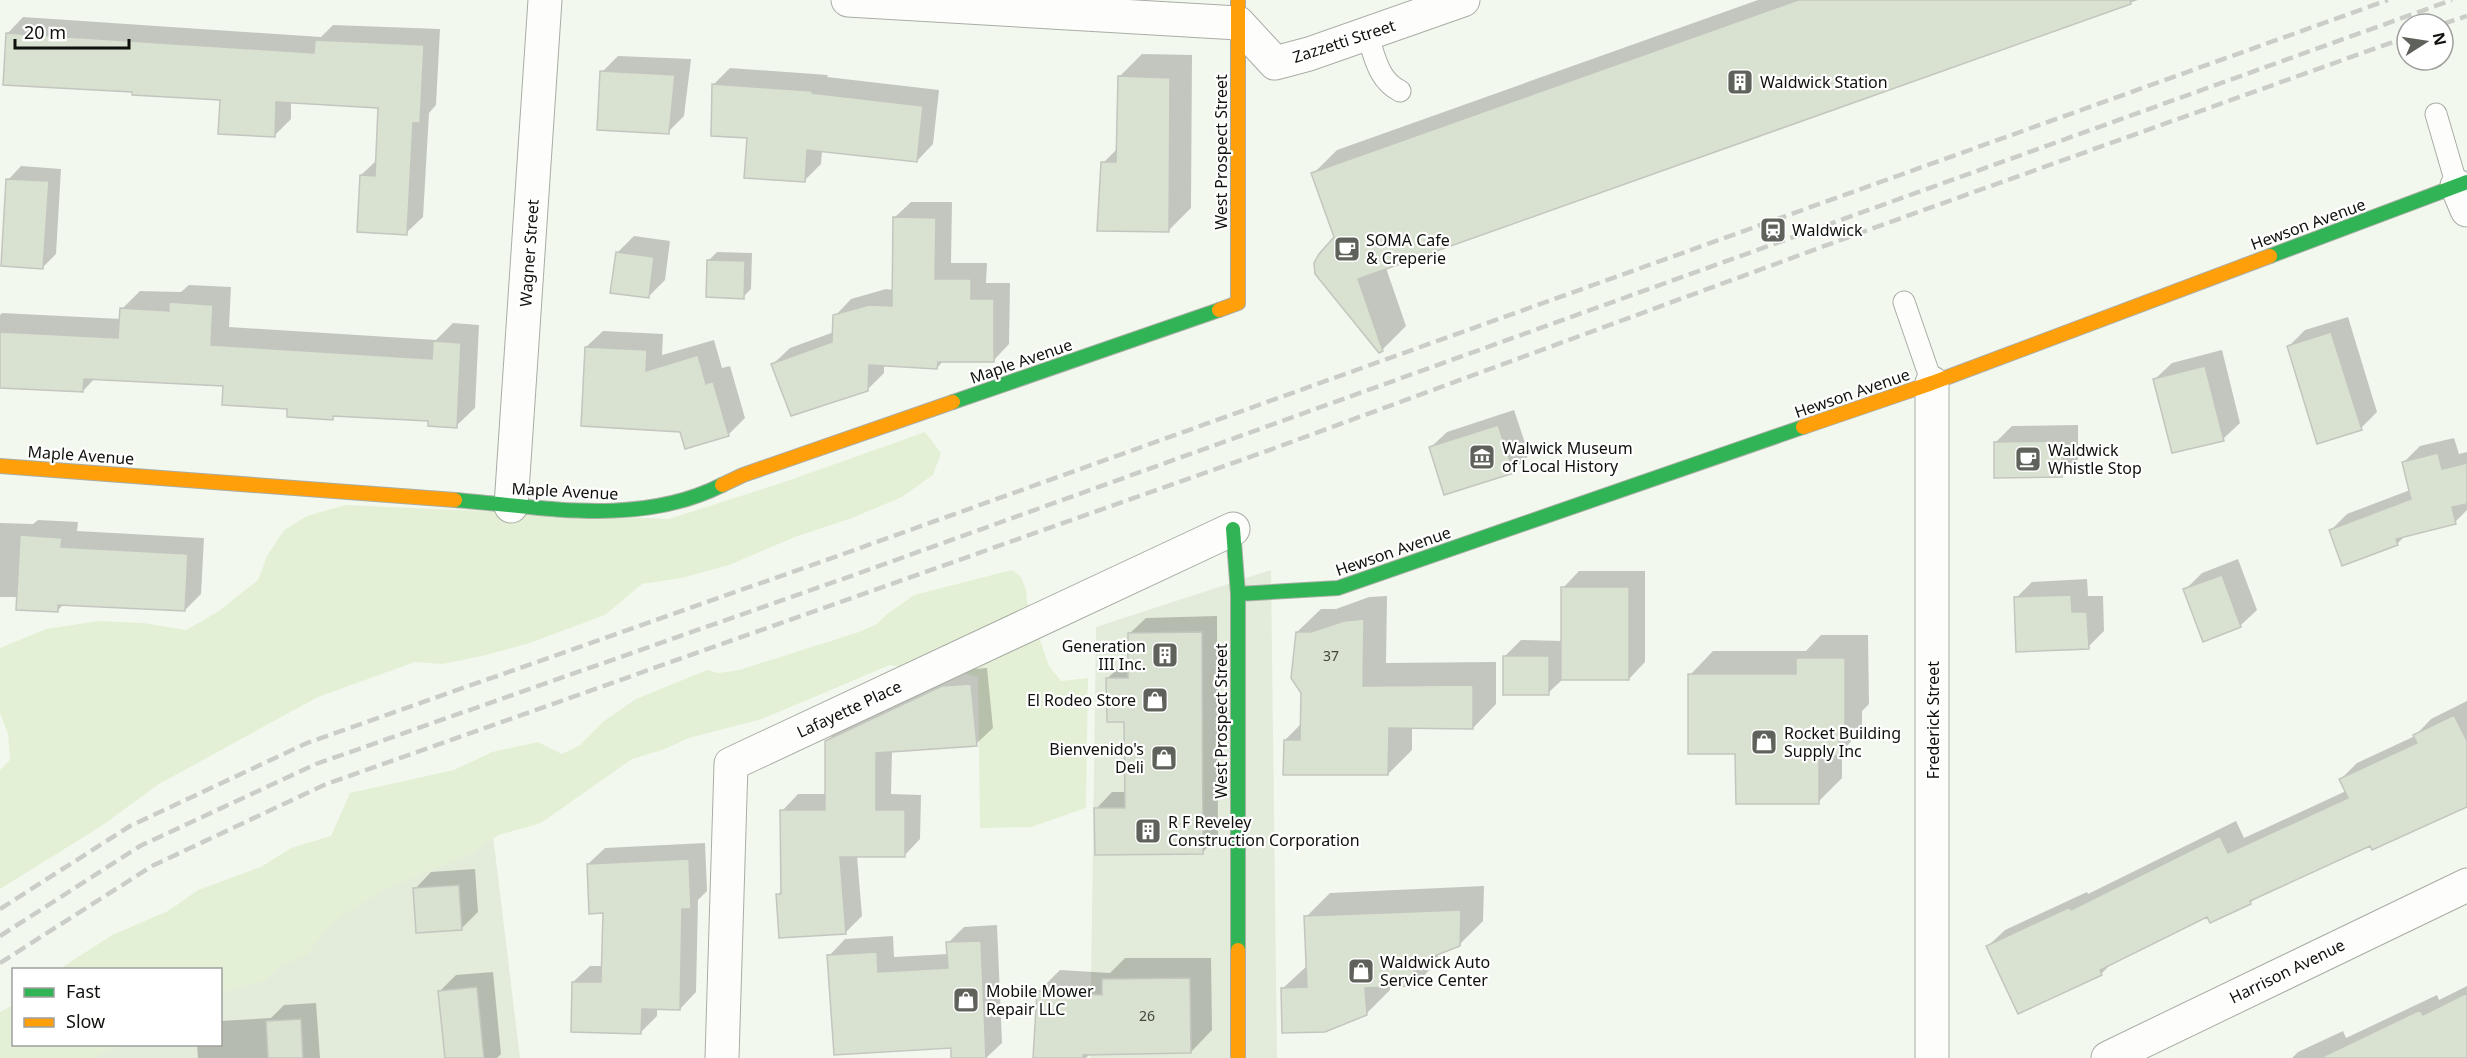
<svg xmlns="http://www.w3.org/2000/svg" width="2467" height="1058" font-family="'Noto Sans',sans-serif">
<rect width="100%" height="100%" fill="#f3f8ee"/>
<path fill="#e3ecdb" d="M1271,570L1277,1058H1090L1096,627Z
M491,819L520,1058H93L112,1045L220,1044V970Z"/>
<path fill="#e4f0d6" d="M925,432L941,453L933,475L902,497L852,518L795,537L729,565L682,578L642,584L605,615L530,643L486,655L443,664L415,662L318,697L159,784L100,827L0,889V770L10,760L8,734L0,713V648L46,629L99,621L144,623L186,630L219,611L258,580L267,556L284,530L307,516L345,505L669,519L790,480Z
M1012,570L1021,577L1026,589L1027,602L1049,666L1061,681L1088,678L1086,808L1031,827L980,828L978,677L966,674H932L890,665L762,719L689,738L665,749L632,759L541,823L499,835L472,853L381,891L334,921L307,954L279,967L264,981L225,992L221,995L220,970H58L112,935L168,911L198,890L261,867L291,848L331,836L350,793L454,770L492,752L538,742L562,754L580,745L604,721L636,699L707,670L719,673L739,670L859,632L877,624L886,615L914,595Z
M13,1005L14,1044L127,1045L107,1050L94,1058H0V1012Z"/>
<path fill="#0003" d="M1758,0H2138L1386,268L1406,326L1382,350L1313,174L1337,150Z
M23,17L321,37L333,25L440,29L436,105L429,113L423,217L406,233L361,175L377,160L380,106L291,101V119L274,136L222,98L134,91L7,34Z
M1142,54L1192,55L1191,208L1168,231L1103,163L1118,148L1119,77Z
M618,56L691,59L684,116L668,132L602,72Z
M730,68L828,75L827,77L939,90L933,144L917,161L822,150L821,164L804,181L749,137L714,84Z
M21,166L61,169L56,254L43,267L8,180Z
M911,202H952L951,263H987L986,283H1010L1009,344L993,361L944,360L937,368L884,365V373L867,390L773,364L790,348L834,332L835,316L851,299L886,289L894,290V218Z
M634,236L670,241L665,280L649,296L617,253Z
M717,252L752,253L751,289L743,297L709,260Z
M189,285L231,287L229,327L436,340L453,323L479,325L475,408L456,426L430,420L336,414L332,418L289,407L225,385L95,378L83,391L0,386V315L2,313L121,319L122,309L140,291L181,292Z
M2348,317L2377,412L2361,428L2289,346L2305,330Z
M603,331L663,334L662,355L714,340L722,368L730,366L745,418L729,434L686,447L681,430L586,347Z
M2222,350L2240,423L2223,439L2155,379L2172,363Z
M1514,410L1529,455L1513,471L1430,448L1447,432Z
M2078,425V459L2062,476L1995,443L2012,426Z
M2454,438L2459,454L2467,452V510L2455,522L2406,535L2398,543L2343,564L2330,531L2347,514L2410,490L2404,462L2420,446Z
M38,520L78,522L77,531L204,538L201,594L185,610L64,604L57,611L18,597H0V523L33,524Z
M2238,559L2257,610L2240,626L2185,590L2202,573Z
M1579,571H1645V662L1629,679H1563L1548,693L1504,657L1521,640L1563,641V588Z
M2087,579L2088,596H2103L2104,631L2088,647L2016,598L2032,582Z
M1387,596L1386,663L1496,662V704L1473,728L1412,727V750L1388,774L1285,740L1302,723V693L1297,632L1321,609H1336L1369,597Z
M1217,616L1218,836L1202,853L1096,809L1112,792H1126L1125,720L1108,678L1124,662H1130L1129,634L1146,618Z
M1821,635H1868L1869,704L1862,711V730L1842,751V778L1818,802L1737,753L1690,675L1713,651H1806Z
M987,668L993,728L976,744L892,751L891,794L921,795L920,839L904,856H857L862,916L846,932L778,895L782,890V811L798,794H826L827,741L843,725L960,670Z
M2467,701V806L2371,844L2257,896L2250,903L2208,915L2113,962L2101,974L1988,946L2005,930L2087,892L2088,894L2236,821L2244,838L2346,791L2341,779L2357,763L2415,736L2431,719Z
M705,843L707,891L698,900L696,992L680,1009L657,1008V1016L640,1033L573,982L590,966H603L605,911L588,864L605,848Z
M475,869L478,912L461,929L415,889L431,872Z
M1484,886L1483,921L1459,945L1438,953V961L1415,985H1390V990L1366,1014L1282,989L1308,965L1306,917L1330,893Z
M997,925L1002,1043L986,1058H953L952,1046L829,956L845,939L893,936L894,957L948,954V943L964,927Z
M1125,958H1211L1212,1030L1191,1052L1091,1053L1086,1058H1034L1039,991L1060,970L1110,973Z
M493,972L501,1054L497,1058H446L439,992L456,975Z
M2467,986V1054L2458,1058H2292L2298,1052L2343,1031L2346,1038L2437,995L2439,1000Z
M316,1003L320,1058H198L197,1044H220V1021L271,1018L284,1005Z"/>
<path fill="#d9e1d0" stroke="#c3c6bf" stroke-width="1.5" d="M1798,0H2130L2131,4L1358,279L1383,351L1379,353L1315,274L1314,263L1319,254L1334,237L1311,173Z
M6,33L314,53L315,40L424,45L420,123H413L407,235L357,232L360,175L375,176L378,108L276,102L275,137L218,134L220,100L132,95V92L3,85Z
M600,71L675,75L669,134L597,130Z
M1118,76L1170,78L1169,232L1097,231L1101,162H1116Z
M712,84L812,91V93L923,106L917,162L807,150L805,182L744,178L747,138L711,136Z
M6,179L49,181L43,269L1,266Z
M893,217L936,218L935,279H971V299H994V362H938L937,369L869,365L868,391L791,416L771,364L832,342L833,315L869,305L892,306Z
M616,252L654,257L649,298L610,293Z
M707,260L745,261L744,299L706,297Z
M169,302L213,305L211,345L432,359L433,341L461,343L457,428L428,426V421L333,416V420L287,417V409L222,405L223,386L84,379L83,392L0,388V332L118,338L120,308L169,311Z
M2331,332L2362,430L2317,444L2287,346Z
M585,347L647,350L646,371L698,355L706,384L713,381L729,436L685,449L680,432L581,426Z
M2205,366L2224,441L2172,453L2153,379Z
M1498,425L1514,473L1444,495L1429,447Z
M2062,441V477L1994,478V442Z
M2438,453L2442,469L2467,463V504L2452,507L2456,524L2396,539L2398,545L2342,566L2329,530L2411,499L2402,462Z
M20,535L62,538L61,547L188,554L185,611L58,605V612L16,610Z
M2222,575L2241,627L2203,642L2183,589Z
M1561,587H1629V680H1561Z
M2071,595L2072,612H2087L2089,649L2016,652L2014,597Z
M1364,619L1363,686L1473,685V729L1389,728L1388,775H1283L1284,740H1300L1301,693L1291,678L1296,632H1311L1344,621Z
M1202,632L1203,854L1095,855L1094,808H1125L1124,722H1107L1106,678H1128V633Z
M1503,656H1549V695H1503Z
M1796,658H1845V730H1839V756H1819V804H1736L1735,754H1688V674H1796Z
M971,684L977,746L876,753V810H905V857H840L846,934L779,938L776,894H781L780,810H825V741L942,686Z
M2454,715L2467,741V807L2372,850L2370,846L2250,901L2251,904L2210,923L2207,917L2100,970L2102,975L2018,1014L1986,946L2070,907L2071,910L2220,836L2228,853L2348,798L2339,779L2417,743L2413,735Z
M689,859L691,909H682L680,1010L642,1009L641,1034L571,1032L572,982H601L603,913L589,914L587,864Z
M459,885L462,930L416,933L413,888Z
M1461,910L1460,946L1414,964L1415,986L1365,988L1367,1015L1325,1032L1282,1033L1281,988L1307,987L1304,916Z
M981,941L986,1058H951V1048L834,1055L827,955L877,952L878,972L948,968L946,942Z
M1190,978L1191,1053L1083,1055V1058H1033L1037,991L1102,995V979Z
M477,987L484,1058H445L438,991Z
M2467,993V1058H2320L2420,1010L2423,1015Z
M301,1019L303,1058H268L266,1021Z"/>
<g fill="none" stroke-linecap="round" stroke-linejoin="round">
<defs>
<path id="lane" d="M1367,34C1375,57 1378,80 1400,91
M2436,114L2457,186
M1904,302L1932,383"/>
<path id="street" d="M848,0L1238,23L1275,63L1309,54L1463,0
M2457,186L2467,210
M1932,383V1058
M511,506L545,0
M722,1058L731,764L1233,529
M2108,1058L2467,885"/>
<path id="fast" d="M2270,256L2467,182
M953,402L1219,310
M455,500C544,507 639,527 722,485
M1233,529L1238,594V950
M1238,594L1338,588L1803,427"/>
<path id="slow" d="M1219,310L1238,303V0
M1803,427L1932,383L2270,256
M0,466L455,500
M722,485L743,475L953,402
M1238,950V1058"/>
</defs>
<use href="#lane" stroke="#a9ada5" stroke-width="23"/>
<use href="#street" stroke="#a9ada5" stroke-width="35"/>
<use href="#fast" stroke="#a9ada5" stroke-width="16"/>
<use href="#slow" stroke="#a9ada5" stroke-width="16"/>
<use href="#lane" stroke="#fdfefc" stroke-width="21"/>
<use href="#street" stroke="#fdfefc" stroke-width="33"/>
<use href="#fast" stroke="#30b455" stroke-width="14"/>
<use href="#slow" stroke="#ff9f0a" stroke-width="14"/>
<path stroke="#cbcdc9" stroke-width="4.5" stroke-dasharray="12 6" stroke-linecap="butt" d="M2443,24L2467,16
M0,909L130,826L307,743L846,553L2388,0
M0,936L140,846L316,764L854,575L2452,0
M0,963L152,866L324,785L1275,448L1868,230L2407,37"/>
</g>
<defs>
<symbol id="building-square" viewBox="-11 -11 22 22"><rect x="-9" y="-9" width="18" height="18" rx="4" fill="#5f625b" stroke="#fff"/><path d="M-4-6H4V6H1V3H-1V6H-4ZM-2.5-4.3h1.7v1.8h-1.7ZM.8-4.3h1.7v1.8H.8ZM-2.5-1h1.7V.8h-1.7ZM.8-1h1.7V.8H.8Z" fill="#fff"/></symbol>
<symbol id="station-square" viewBox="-11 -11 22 22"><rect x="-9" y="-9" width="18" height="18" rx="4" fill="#5f625b" stroke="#fff"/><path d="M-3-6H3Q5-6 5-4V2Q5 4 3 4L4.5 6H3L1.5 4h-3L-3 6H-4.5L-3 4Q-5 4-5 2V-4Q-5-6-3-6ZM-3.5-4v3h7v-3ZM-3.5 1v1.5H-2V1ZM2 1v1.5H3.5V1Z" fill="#fff"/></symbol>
<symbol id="cafe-square" viewBox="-11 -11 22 22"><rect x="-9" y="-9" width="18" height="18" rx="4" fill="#5f625b" stroke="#fff"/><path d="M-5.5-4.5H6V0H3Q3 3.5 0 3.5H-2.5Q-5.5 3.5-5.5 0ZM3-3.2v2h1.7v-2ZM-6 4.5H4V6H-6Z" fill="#fff"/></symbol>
<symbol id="museum-square" viewBox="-11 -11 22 22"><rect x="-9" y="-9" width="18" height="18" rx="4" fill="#5f625b" stroke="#fff"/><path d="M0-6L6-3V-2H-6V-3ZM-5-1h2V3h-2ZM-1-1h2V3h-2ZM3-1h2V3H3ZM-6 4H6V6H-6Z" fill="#fff"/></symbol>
<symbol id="shop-square" viewBox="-11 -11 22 22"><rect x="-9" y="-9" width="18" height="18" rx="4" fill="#5f625b" stroke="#fff"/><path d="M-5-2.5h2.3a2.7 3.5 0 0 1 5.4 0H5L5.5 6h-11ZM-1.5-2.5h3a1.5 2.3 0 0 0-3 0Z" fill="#fff"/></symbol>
</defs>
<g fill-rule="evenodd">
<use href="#building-square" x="1725" y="67" width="30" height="30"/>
<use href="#station-square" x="1758" y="215" width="30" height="30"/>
<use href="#cafe-square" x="1332" y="234" width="30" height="30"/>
<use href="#museum-square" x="1467" y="442" width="30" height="30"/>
<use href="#cafe-square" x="2013" y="444" width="30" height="30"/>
<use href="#building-square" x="1150" y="640" width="30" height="30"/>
<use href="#shop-square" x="1140" y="685" width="30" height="30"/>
<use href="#shop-square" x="1749" y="727" width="30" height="30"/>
<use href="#shop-square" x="1149" y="743" width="30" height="30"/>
<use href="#building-square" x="1133" y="816" width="30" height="30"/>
<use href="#shop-square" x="1346" y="956" width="30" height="30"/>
<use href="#shop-square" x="951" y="985" width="30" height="30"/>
</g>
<g text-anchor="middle" stroke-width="4.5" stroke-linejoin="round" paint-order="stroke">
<g font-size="14" fill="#42453d">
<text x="1331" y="661">37</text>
<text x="1147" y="1021">26</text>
</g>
<g font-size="16" fill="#0f110c" stroke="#fff">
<text transform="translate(1344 41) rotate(-18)" y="6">Zazzetti Street</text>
<text transform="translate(1221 152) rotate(-90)" y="6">West Prospect Street</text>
<text transform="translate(2308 224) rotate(-20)" y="6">Hewson Avenue</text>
<text transform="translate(529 253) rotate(-86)" y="6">Wagner Street</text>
<text transform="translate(1021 361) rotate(-19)" y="6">Maple Avenue</text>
<text transform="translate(1852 393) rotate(-19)" y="6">Hewson Avenue</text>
<text transform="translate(81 455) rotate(4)" y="6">Maple Avenue</text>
<text transform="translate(565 491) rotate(3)" y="6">Maple Avenue</text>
<text transform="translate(1393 551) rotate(-19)" y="6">Hewson Avenue</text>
<text transform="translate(849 709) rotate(-25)" y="6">Lafayette Place</text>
<text transform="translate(1933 720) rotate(-90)" y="6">Frederick Street</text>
<text transform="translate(1221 721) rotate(-90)" y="6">West Prospect Street</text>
<text transform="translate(2287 971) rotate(-26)" y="6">Harrison Avenue</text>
</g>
<g font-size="16" fill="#0f110c" stroke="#fff" text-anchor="start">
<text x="1760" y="88">Waldwick Station</text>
<text x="1792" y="236">Waldwick</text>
<text x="1366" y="246">SOMA Cafe<tspan x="1366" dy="18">&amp; Creperie</tspan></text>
<text x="1502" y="454">Walwick Museum<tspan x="1502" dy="18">of Local History</tspan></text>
<text x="2048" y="456">Waldwick<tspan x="2048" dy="18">Whistle Stop</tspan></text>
<text x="1146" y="652" text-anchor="end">Generation<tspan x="1146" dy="18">III Inc.</tspan></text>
<text x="1136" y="706" text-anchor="end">El Rodeo Store</text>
<text x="1784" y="739">Rocket Building<tspan x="1784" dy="18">Supply Inc</tspan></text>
<text x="1144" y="755" text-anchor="end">Bienvenido's<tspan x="1144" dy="18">Deli</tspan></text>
<text x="1168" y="828">R F Reveley<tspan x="1168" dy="18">Construction Corporation</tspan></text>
<text x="1380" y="968">Waldwick Auto<tspan x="1380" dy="18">Service Center</tspan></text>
<text x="986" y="997">Mobile Mower<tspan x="986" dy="18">Repair LLC</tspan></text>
</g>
</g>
<rect x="12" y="968" width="210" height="78" fill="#ffffff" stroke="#9fa09e" stroke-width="1.5"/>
<rect x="24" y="988" width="30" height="9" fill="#30b455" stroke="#9fa09e" stroke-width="1.5"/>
<text x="66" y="998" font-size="18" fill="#0f110c">Fast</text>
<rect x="24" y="1018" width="30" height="9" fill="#ff9f0a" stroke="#9fa09e" stroke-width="1.5"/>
<text x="66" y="1028" font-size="18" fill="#0f110c">Slow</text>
<g transform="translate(2425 42) rotate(78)"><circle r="28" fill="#ffffff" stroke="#9fa09e" stroke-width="1.5"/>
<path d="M0-4.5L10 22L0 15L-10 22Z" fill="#5f625b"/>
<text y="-9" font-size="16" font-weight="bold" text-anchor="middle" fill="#0f110c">N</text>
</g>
<path d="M15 39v9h114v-9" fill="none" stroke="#0f110c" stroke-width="3"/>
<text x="24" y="39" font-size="18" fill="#0f110c" stroke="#ffffff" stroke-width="4.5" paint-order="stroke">20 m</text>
</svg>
